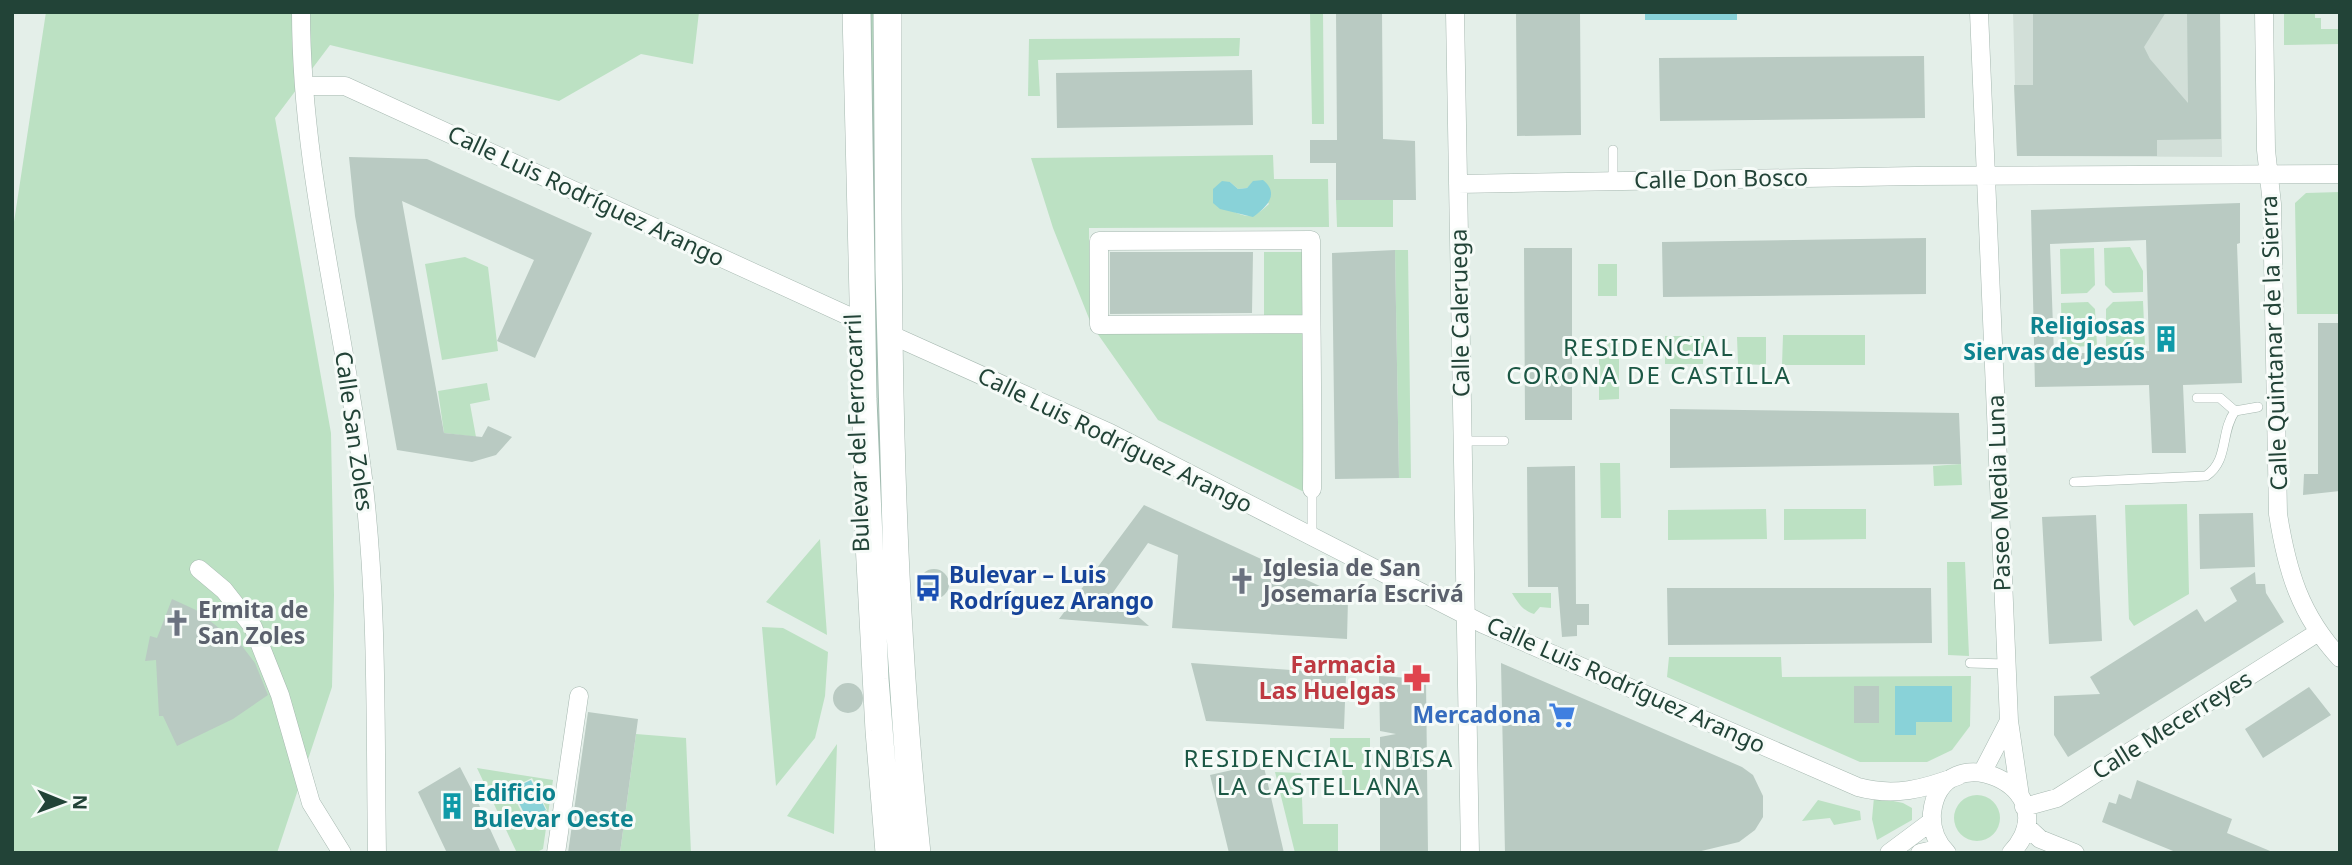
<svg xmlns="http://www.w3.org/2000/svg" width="2352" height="865" font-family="'Noto Sans',sans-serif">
<rect width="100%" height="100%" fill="#e4efe9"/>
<path fill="#d2dfd8" d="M2013,12H2220L2222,157L2017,156Z"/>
<path fill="#bce1c3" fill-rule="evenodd" d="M46,12H699L693,64L641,54L559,101L330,45L275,118L331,433L334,595L332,687L277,853H12V235Z
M868,12H874L877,235H870Z
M1310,12H1323L1324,124H1312Z
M2284,12H2315V18H2321V29H2340V44L2284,45Z
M1240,38L1239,56L1038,60L1040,96H1028L1029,39Z
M1273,155L1274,179H1328L1329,227L1089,228L1090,321L1053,228L1031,158ZM1254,181L1269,204C1255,217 1249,219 1232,211L1230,182L1238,189L1247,188Z
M2340,192V314H2297L2295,203L2306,193Z
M1336,200H1393V227H1337Z
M2130,247L2143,271V292L2113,293L2105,285L2104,248Z
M2094,248L2095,285L2087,293L2061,294L2060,249Z
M1395,250H1408L1411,478H1399Z
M1264,252H1302V316H1264Z
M465,257L488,267L498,351L442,360L425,264Z
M1598,264H1617V296H1598Z
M2143,301L2145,345L2106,346V309L2113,302Z
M2088,302L2095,309L2097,346L2062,347L2061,303Z
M1302,331L1304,492L1158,420L1097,333Z
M1783,335H1865V365H1782Z
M1665,336H1704L1703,364H1665Z
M1737,337H1766V365L1738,364Z
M1599,341H1619V399L1599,400Z
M487,383L490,400L470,404L476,437L444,433L438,391Z
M1600,463H1620L1621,518H1601Z
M1961,464L1962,485L1934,486L1933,466Z
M2187,504L2189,594L2134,626L2129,619L2125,505Z
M1766,509L1767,539L1668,540V510Z
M1784,509H1866V539L1784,540Z
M820,539L827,635L766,602Z
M1947,562H1965L1969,656L1948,655Z
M1512,593H1551V608L1540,607L1534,614C1523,611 1518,603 1512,593Z
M762,627L783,628L828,652L825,696L815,738L776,786Z
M1669,657H1781L1782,677L1971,676L1970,726L1952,750L1927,762H1860L1667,677ZM1951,686L1952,722H1915Z
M636,734L686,738L691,853H620Z
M1330,738H1370V797H1343L1342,764H1330Z
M837,744L834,834L787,816Z
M477,768L553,780L543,849L535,853H517ZM532,778L547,810L526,821L510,789Z
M1275,772L1301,773L1303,824H1338V852L1372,853H1295Z
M1954 818a23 23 0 1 1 46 0a23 23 0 1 1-46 0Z
M1874,797L1903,803L1912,808V820L1877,840L1872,819Z
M1818,800L1860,811L1861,820L1834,825L1830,818L1802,821Z"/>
<path fill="#89d2d8" d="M1645,12H1737V20H1645Z
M1263,180C1280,194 1267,207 1253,217L1220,209L1213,203V189L1222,181L1230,182L1238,189L1247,188L1253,181Z
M1895,686H1952V722H1916V735H1895Z
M531,780L546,810L527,819L512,789Z"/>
<path fill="#b9cac2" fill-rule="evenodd" d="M1336,12H1382L1383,139L1415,141L1416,200H1336V163H1310V140H1337Z
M1516,12H1580L1581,135L1517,136Z
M2033,12H2166L2144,47L2150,59L2188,103L2187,12H2220L2221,139L2157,140V156H2017L2014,85H2033Z
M1924,56L1925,118L1660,121L1659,58Z
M1252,70L1253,125L1057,128L1056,73Z
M349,157L427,159L592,233L535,358L497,341L534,260L402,201L444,433L482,437L488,426L512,437L496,455L472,462L397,450L355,216Z
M2240,203V243L2237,244L2242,383L2183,385L2186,453H2152L2149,385L2035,387L2031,210ZM2146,240L2149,351L2054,354L2050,244Z
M1926,238V294L1663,297L1662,242Z
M1524,248H1572V420H1525Z
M1395,250L1399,478L1335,479L1332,253Z
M1110,252H1253L1252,313L1110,314Z
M2318,323H2340V491L2303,495L2304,474H2318Z
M1670,409L1959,413L1961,464L1670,468Z
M1575,466L1576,604H1589V625H1577V636L1562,637L1558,587H1528L1527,467Z
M1144,505L1348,599L1347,639L1172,628L1178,555L1148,543L1112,594L1149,626L1059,619Z
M2253,513L2255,567L2200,569L2199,514Z
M2096,515L2102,641L2049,644L2042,517Z
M919 584a15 15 0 1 1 30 0a15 15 0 1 1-30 0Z
M2255,572L2256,584H2265L2266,593L2284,622L2068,757L2054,735V696L2100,694L2090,677L2197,609L2205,622L2237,601L2230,588Z
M1667,588H1931L1932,643L1668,645Z
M172,599L196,610L242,646L255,663L268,695L233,719L177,746L163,716H159L156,660L145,661L150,636L157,638Z
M1191,663L1346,674L1344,729L1206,721Z
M1501,663L1742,767L1753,775L1763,796V817L1755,830L1739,842L1693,853H1505Z
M1379,676L1426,679L1428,853H1380V737L1396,734L1380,731Z
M833 698a15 15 0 1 1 30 0a15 15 0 1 1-30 0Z
M1854,686H1879V723H1854Z
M2309,687L2331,715L2263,758L2245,729Z
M588,712L638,719L620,853H568Z
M1263,763L1284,853H1229L1210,775Z
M460,767L475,796L501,853H447L418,792Z
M2137,780L2232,819L2227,833L2275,853H2178L2102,822L2109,802L2116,804L2119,794L2131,799Z"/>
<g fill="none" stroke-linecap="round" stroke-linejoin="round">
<defs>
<path id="lane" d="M847,12L860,543L870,731L880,853
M897,12C896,292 896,574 926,853
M1613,150V181
M2197,398H2220L2235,411
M1463,441H1504
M2074,482L2206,476C2229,461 2220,432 2235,411L2258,407
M1312,489V536
M1970,663L2006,664"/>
<path id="street" d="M301,12C301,170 344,322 363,478C378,602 375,728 377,853
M1455,12L1470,853
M1979,12L2009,721L2020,796
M2264,12L2266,150L2272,204L2278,514C2287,571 2300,615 2340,658
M304,86H345L864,323
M1458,184L1915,176L2340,174
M1311,324L1099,325V241L1311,240C1311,323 1313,406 1312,489
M887,333L1110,433L1483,624L1858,787C1894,797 1924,789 1958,776
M199,569L224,590L253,627L280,695L311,803L342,853
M1983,771L2009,721
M2024,807L2057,798L2317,633
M2026,826L2040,839L2075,853
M556,853L579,696
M1889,853L1932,821
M1920,853L1941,848
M1947,853C1936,842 1931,828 1932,813C1941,731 2072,788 2011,853"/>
<path id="secondary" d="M860,12L866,399L878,679L892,853
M884,12L886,271L895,605L912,853"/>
</defs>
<use href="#lane" stroke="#a6b8b0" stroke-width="10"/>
<use href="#street" stroke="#a6b8b0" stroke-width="19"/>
<use href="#secondary" stroke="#a2bcb1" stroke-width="23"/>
<use href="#lane" stroke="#fff" stroke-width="9"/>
<use href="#street" stroke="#fff" stroke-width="18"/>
<use href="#secondary" stroke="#fff" stroke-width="21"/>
</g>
<defs>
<symbol id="building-bare" viewBox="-9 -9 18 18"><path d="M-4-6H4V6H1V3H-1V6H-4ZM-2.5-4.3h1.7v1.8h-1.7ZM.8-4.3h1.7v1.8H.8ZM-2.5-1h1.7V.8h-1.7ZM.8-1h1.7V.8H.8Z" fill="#0f9aa8" stroke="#f6fbf8" stroke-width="2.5" paint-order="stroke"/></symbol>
<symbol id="church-bare" viewBox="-9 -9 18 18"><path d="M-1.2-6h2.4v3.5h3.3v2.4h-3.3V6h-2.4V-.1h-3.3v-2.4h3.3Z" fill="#6b7280" stroke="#f6fbf8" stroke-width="2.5" paint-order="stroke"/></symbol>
<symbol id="bus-bare" viewBox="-9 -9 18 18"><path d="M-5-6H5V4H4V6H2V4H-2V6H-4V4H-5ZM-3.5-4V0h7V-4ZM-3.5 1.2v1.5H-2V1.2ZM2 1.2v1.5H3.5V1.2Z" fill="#1a4fb4" stroke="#f6fbf8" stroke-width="2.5" paint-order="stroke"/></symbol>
<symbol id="pharmacy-bare" viewBox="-9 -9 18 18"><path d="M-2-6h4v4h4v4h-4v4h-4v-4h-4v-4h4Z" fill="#e0444e" stroke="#f6fbf8" stroke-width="2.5" paint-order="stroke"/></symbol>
<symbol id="supermarket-bare" viewBox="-9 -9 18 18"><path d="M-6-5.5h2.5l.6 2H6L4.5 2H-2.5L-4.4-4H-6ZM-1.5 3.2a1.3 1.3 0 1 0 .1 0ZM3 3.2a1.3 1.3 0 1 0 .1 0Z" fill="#3f7fe0" stroke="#f6fbf8" stroke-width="2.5" paint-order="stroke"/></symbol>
</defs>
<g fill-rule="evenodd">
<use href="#building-bare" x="2147" y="320" width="38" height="38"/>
<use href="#church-bare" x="1223" y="562" width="38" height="38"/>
<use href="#bus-bare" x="909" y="569" width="38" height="38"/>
<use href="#church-bare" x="158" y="604" width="38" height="38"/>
<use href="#pharmacy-bare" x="1398" y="659" width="38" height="38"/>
<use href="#supermarket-bare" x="1543" y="696" width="38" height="38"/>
<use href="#building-bare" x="433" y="787" width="38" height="38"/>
</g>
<g text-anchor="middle" stroke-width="6" stroke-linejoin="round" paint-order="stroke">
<g font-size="23" fill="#224337" stroke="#f6fbf8">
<text transform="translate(1721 179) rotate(-1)" y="8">Calle Don Bosco</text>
<text transform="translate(586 196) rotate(25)" y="8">Calle Luis Rodríguez Arango</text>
<text transform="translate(1460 313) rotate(-91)" y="8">Calle Caleruega</text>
<text transform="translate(2274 343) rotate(-92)" y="8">Calle Quintanar de la Sierra</text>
<text transform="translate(354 431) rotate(82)" y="8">Calle San Zoles</text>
<text transform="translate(857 433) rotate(-92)" y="8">Bulevar del Ferrocarril</text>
<text transform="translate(1115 440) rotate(26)" y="8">Calle Luis Rodríguez Arango</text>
<text transform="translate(1999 493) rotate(-92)" y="8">Paseo Media Luna</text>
<text transform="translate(1626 685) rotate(24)" y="8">Calle Luis Rodríguez Arango</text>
<text transform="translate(2172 725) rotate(-32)" y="8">Calle Mecerreyes</text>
</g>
<g font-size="23" font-weight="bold" fill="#0d838f" stroke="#f6fbf8" text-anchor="end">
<text x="2145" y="334">Religiosas<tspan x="2145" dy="26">Siervas de Jesús</tspan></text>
<text x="473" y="801" text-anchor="start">Edificio<tspan x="473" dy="26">Bulevar Oeste</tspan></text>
</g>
<g font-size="23" font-weight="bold" fill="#5b616d" stroke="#f6fbf8" text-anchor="start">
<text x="1263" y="576">Iglesia de San<tspan x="1263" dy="26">Josemaría Escrivá</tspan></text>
<text x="198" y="618">Ermita de<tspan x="198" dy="26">San Zoles</tspan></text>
</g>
<g font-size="23" font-weight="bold" fill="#164399" stroke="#f6fbf8" text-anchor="start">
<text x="949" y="583">Bulevar – Luis<tspan x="949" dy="26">Rodríguez Arango</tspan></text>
</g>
<g font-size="23" font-weight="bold" fill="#be3a42" stroke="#f6fbf8" text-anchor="end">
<text x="1396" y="673">Farmacia<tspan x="1396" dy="26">Las Huelgas</tspan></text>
</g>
<g font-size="23" font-weight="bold" fill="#366cbe" stroke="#f6fbf8" text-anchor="end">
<text x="1541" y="723">Mercadona</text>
</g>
<g font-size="24" letter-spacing="2" fill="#1b5744" stroke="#f6fbf8">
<text x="1649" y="356">RESIDENCIAL<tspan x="1649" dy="28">CORONA DE CASTILLA</tspan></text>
<text x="1319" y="767">RESIDENCIAL INBISA<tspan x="1319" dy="28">LA CASTELLANA</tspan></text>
</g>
</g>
<rect width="2352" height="865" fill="none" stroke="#224337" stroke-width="28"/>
<g transform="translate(63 802) rotate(91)" stroke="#f6fbf8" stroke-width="5" paint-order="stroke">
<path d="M0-5L12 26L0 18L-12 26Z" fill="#224337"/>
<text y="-10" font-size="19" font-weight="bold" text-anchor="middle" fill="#224337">N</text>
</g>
</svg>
